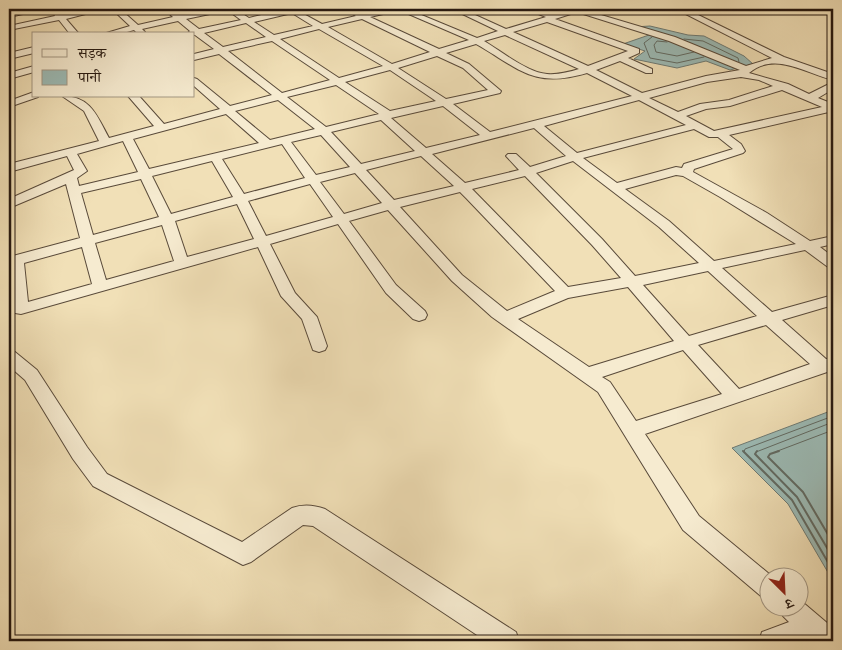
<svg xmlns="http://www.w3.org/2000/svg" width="842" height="650" font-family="'Old Standard TT','Noto Serif Devanagari',serif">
<rect width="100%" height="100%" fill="#f1e0b7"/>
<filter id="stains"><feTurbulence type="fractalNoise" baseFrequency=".004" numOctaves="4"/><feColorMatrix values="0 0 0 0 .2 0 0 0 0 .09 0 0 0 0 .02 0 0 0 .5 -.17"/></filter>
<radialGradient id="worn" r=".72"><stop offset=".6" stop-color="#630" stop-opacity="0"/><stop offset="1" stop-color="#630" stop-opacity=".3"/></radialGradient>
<path fill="#9cbbb6" stroke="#6d7a74" d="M650,26L688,35L704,36L744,56L753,64L730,70L706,61L677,68L634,59L645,51L623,44L649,35L634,27Z
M833,410V581L788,504L732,448Z"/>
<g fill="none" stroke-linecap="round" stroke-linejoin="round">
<path stroke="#616a63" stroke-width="1" d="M652,37L644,43L650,58L677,63L704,57
M684,39L703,41L738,58L739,62
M667,42L657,41L654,45L656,52L677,56L694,52
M744,452L745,449L833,416
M756,452L833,422
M775,452L833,430"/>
<path stroke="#616a63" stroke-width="2" d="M743,451L792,500L833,571
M757,451L755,454L797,497L833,558
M779,451L770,454L768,457L803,492L833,543"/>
<defs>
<path id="minor" d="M31,9H46L9,17V13Z
M51,9H57L62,15L91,9H105L66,19L79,34H70L59,20L9,30V26L55,16Z
M112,9H120L138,25L173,17L164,9H173L181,15L211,9H225L224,11L186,19L199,29L241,20L226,9H235L249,18L286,9H305L300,12L322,24L356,16L344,9H354L364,14L384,9H397L396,11L370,17L439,49L469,40L397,9H407L477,38L498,31L452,9H462L506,29L546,17L526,9C537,9 545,14 554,14C562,15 572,9 581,9L675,37L746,66L772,58L676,9H686L784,57L833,74V80C805,73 775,51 749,73L788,84L809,94L833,82V89L818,98L833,104V111L729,135L741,144L745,151L743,153L694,169L693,172L767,213L810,241L833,236V244L820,247L833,257V269L828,267L805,250L722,268L772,312L833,295V305L782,320L826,359L833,358V370L645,434L699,516L774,578H770V600L762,597L683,530L598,392L492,317L452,281L388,210L349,221L396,285L425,311L427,315L425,319L419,321L413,319L386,293L338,224L270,244L295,293L317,317L327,346L325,350L319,352L313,350L302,319L281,296L258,247L21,314L15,313L13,309L9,257L80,238L66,184L9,208V199L74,170L67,156L9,172V164L99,141L84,111L62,96C91,96 97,116 109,138L154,126L128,96H139L164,124L220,109L194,86V78L197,79L230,106L272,95L219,54L194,60V54L214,49L195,35L187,34L190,31L178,21L142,29L145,32L144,34H138L134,30L120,34H103L130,26ZM577,12L669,41L740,70L706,76L642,93L596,70L620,61L646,73H652V69L628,58L639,53V49L555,19ZM292,13L313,26L274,35L254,22ZM362,19L430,52L392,64L328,27ZM547,22L628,51L588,66L513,32ZM246,23L266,37L223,47L204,33ZM319,29L383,66L339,78L280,39ZM505,35L579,69C569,72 558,75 547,74C528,73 501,51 484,41ZM272,41L330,80L282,93L228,51ZM476,44C520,69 533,89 587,73L632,96L490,132L453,104L500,93L501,91L469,64L446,53ZM437,56L463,68L488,90L446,99L398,68ZM390,70L436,101L390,111L345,82ZM741,77L759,80L773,86L729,100L700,104L678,112L649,98L707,82ZM336,85L379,114L326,127L287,97ZM782,90L822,107L714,131L686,116L706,109L730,106ZM278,100L315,129L270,140L235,111ZM639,100L686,125L577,153L544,126ZM443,106L480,135L426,148L391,118ZM226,114L259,143L149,169L133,139ZM381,120L415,151L361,164L331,132ZM534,128L566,156L530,167L516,154H508L506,156L519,170L465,183L432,154ZM694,129L709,137H718L733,149L684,164L682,168L676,167L617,183L583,158ZM321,135L350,167L316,175L291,142ZM123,141L138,172L79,186L77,178L87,171L77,154ZM282,144L305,178L244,194L222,159ZM421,156L454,186L394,200L366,170ZM212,161L233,197L171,214L152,176ZM573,161L659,227L699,263L635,276L602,239L536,173ZM355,173L382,203L344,214L320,182ZM676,175L683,176L720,197L796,244L714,261L669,221L625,189ZM525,176L592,245L621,278L568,287L472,189ZM141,179L159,217L93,235L81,193ZM310,184L333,217L266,236L248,201ZM460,192L466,198L555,291L507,311L462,275L400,207ZM237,204L254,239L187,257L175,221ZM162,225L174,261L106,280L95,243ZM82,247L92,284L28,302L24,263ZM708,271L757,316L689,336L643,285ZM628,287L674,341L589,367L518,319L568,298ZM766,325L810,364L739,389L698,345ZM683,350L722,394L636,421L610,382L602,377Z
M34,47V53L9,59V53Z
M34,66V72L9,79V73Z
M34,92V96L38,97L9,107V101Z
M9,351L15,352L37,370L87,447L107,474L242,542L292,508C303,504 314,505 325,509L516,632L519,641H486L313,526L303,525L251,562L243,565L93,486L73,459L25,380L9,366Z
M800,600L833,628V641H811L808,638L801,641H759L762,632L789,622L783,616L779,608H800Z"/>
</defs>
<use href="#minor" stroke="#594a3a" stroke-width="2"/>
<use href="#minor" fill="#f6ebd0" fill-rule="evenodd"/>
</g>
<rect width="842" height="650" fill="none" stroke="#f1e0b7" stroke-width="30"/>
<rect x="10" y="10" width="822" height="630" fill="none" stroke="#261810" stroke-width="2.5"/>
<rect x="15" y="15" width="812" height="620" fill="none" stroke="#261810"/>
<rect x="32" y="32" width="162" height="65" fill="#f6ebd0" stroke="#a39783"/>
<rect x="42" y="49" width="25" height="8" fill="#f6ebd0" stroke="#a39783"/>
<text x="78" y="58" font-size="15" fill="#261810">सड़क</text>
<rect x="42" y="70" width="25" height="15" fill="#9cbbb6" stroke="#a39783"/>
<text x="78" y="82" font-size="15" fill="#261810">पानी</text>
<g transform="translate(784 592) rotate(156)"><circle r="24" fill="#f6ebd0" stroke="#a39783"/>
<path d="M0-4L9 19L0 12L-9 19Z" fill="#8f2418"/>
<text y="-8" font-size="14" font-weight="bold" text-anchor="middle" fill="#261810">उ</text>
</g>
<rect width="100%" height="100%" filter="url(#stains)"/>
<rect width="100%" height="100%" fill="url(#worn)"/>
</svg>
